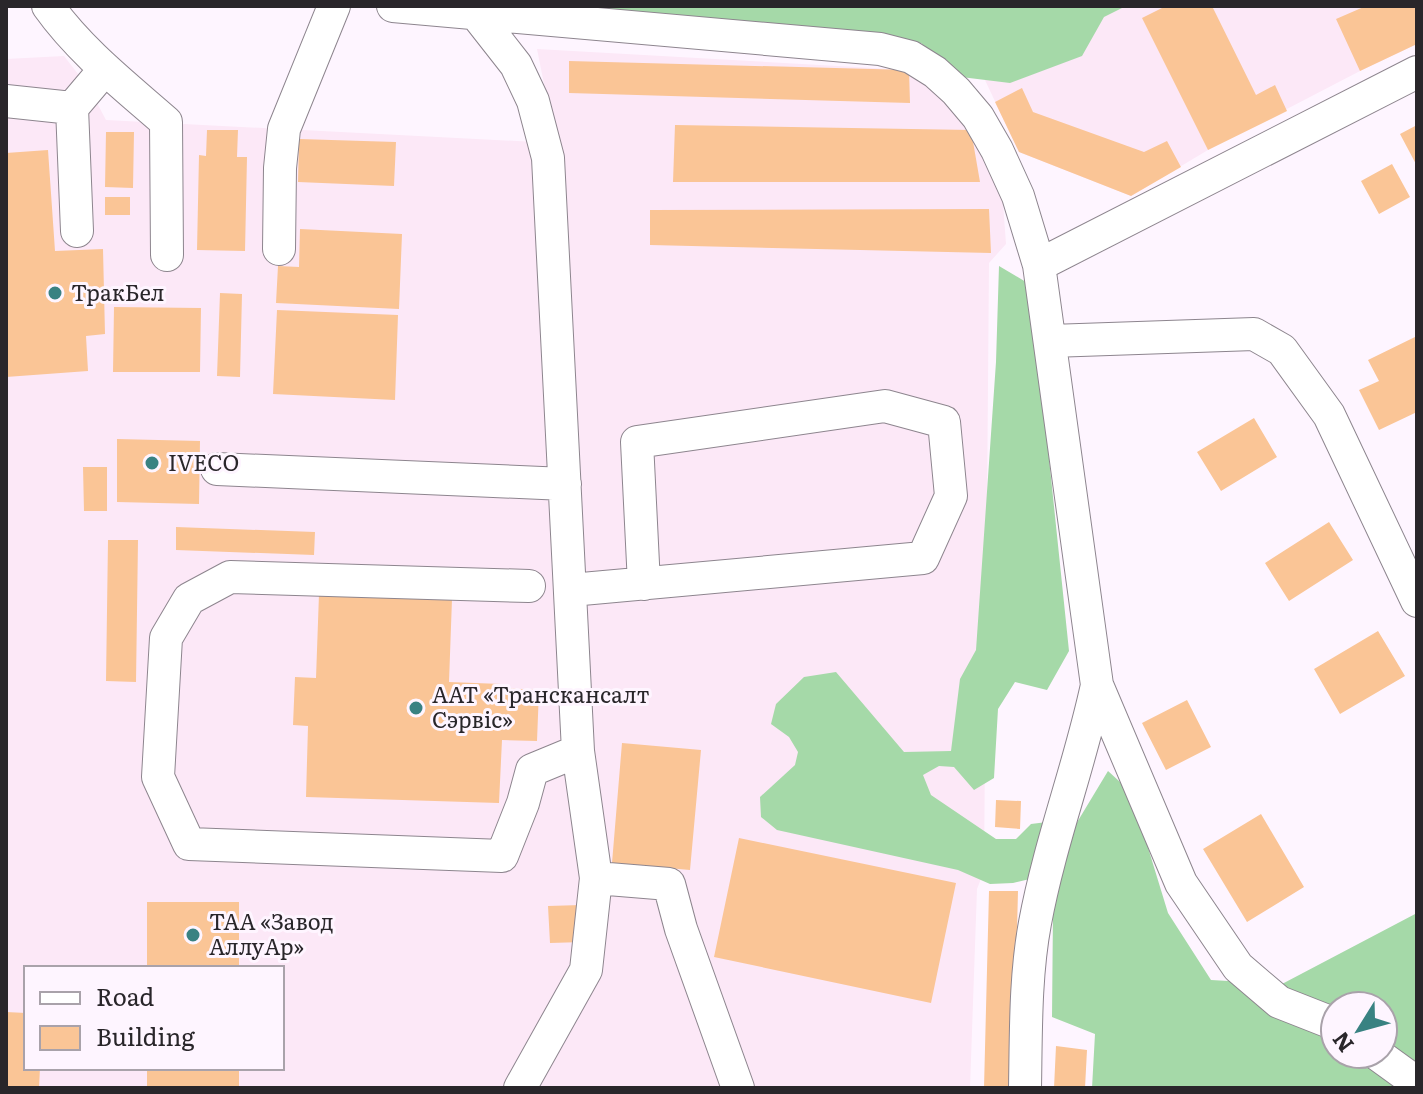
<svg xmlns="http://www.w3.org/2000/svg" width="1423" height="1094" font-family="Literata,serif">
<rect width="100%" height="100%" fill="#fef5ff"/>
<path fill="#fce8f7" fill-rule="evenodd" d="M950,6H1417V44L1360,71L1208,150L1131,196L1019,152Z
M537,49L909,70L940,93L971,130L1003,203L1006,244L989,263L984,871L977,889L970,1088H6V59L64,56L89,88L106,120L535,142L559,159ZM26,968H282V1068H26Z"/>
<path fill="#a5d9a8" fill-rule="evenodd" d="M484,6H1126L1104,17L1082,56L1010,83L961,77L921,43L712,28Z
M999,266L1031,285L1069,651L1047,690L1015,682L998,709L994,778L974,790L954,767L939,766L923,775L931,795L996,839H1016L1031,824L1047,822L1030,879L1013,883L990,884L958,870L777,830L761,817L760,797L795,765L798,752L789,737L771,724L776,704L804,677L836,672L904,752L951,751L960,679L976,650L996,362Z
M1108,771L1131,792L1168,913L1211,980L1282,984L1417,913V1088H1092L1095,1034L1052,1017L1053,911L1070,834ZM1335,1006H1383V1054H1335Z"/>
<path fill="#fac596" d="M1166,6H1212L1256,95L1275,85L1287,111L1208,150L1142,18Z
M1366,6H1417V44L1360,71L1336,19Z
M569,61L909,70L910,103L569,93Z
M1022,88L1033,112L1144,152L1167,141L1181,167L1131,196L1019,152L995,102Z
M675,125L971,130L980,182H673Z
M1417,125V166L1400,134Z
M207,130H238L237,157H247L245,251L197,250L199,155L206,156Z
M106,132H134L133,188L105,187Z
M299,139L396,142L394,186L298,182Z
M48,150L55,251L103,249L105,334L86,336L88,371L6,377V153Z
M1392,164L1410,197L1379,214L1361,181Z
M105,197H130V215H105Z
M989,209L991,253L650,245V210Z
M300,229L402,234L399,309L276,303L278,266L299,267Z
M220,293L242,294L240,377L217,376Z
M114,307L201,308L200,372H113Z
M277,310L398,315L395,400L273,394Z
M1417,336V412L1379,430L1359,390L1379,381L1368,360Z
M1254,418L1277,457L1221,491L1197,452Z
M117,439L200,441L199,504L117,502Z
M83,467H107V511H84Z
M1329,522L1353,560L1289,601L1265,563Z
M176,527L315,532L314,555L176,550Z
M108,540H138L136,682L106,681Z
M319,594L452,599L449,682L501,684V688L539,690L537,741L502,740L499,803L306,797L308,726L293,725L295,677L316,678Z
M1378,631L1405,676L1340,714L1314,669Z
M1187,700L1211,747L1166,770L1142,723Z
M622,743L701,750L690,870L612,863Z
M996,800L1021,801L1020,829L995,827Z
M1261,814L1304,887L1247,922L1203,849Z
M739,838L956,883L931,1003L714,957Z
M989,891H1018L1013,1088H984Z
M147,902H239V968H147Z
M581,905L583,942L550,943L548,906Z
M6,1012L26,1013V1068H40L39,1088H6Z
M1056,1046L1087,1050L1085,1088H1054Z
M147,1068H239V1088H147Z"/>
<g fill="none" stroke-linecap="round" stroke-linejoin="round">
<defs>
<path id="minor" d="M48,6C80,51 125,86 166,122L167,255
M393,6L880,49L911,57L935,72L956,91L978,117L997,150L1018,196L1039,265L1097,685L1181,883L1238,967L1279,1002L1335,1024
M476,14L516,65L533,101L548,158L578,751L596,878L586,970L520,1088
M6,101L72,108
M77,231L72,108L105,69
M279,249L280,168L284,129L334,6
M1039,265L1417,72
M1051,341L1254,334L1282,350L1329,415L1417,601
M217,469L565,484
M529,586L230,577L189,599L166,638L158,777L189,844L502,856L523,803L532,770L578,751
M571,590L923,558L951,496L944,422L885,406L637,442L644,584
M596,878L669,884L681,929L738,1088
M1377,1054L1417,1083
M1025,1088C1026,1034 1025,976 1035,923C1050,842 1080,765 1097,685"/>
</defs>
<use href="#minor" stroke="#8d858e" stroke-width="34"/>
<use href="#minor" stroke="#fff" stroke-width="32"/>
</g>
<g fill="#398282" stroke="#fef5ff" stroke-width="3">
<circle cx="55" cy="293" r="8"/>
<circle cx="152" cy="463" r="8"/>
<circle cx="416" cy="708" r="8"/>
<circle cx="193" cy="935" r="8"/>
</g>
<g text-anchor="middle" stroke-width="6" stroke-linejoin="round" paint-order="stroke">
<g font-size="22" fill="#29262a" stroke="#fef5ff" text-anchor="start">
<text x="71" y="301">ТракБел</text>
<text x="168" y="471">IVECO</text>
<text x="432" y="703">ААТ «Транскансалт<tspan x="432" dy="25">Сэрвіс»</tspan></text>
<text x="209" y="930">ТАА «Завод<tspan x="209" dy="25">АллуАр»</tspan></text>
</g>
</g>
<rect width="1423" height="1094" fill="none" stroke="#29262a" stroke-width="16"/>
<rect x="24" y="966" width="260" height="104" fill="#fef5ff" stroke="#a9a2aa" stroke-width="2"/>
<rect x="40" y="992" width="40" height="12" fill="#ffffff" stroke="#a9a2aa" stroke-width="2"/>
<text x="96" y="1006" font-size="24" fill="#29262a">Road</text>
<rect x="40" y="1026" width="40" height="24" fill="#fac596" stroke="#a9a2aa" stroke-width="2"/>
<text x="96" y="1046" font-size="24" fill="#29262a">Building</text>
<g transform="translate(1359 1030) rotate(233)"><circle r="38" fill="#fef5ff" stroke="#a9a2aa" stroke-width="2"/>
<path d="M0-6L14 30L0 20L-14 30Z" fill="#398282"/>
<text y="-12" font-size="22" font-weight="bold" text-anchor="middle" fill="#29262a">N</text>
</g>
</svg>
